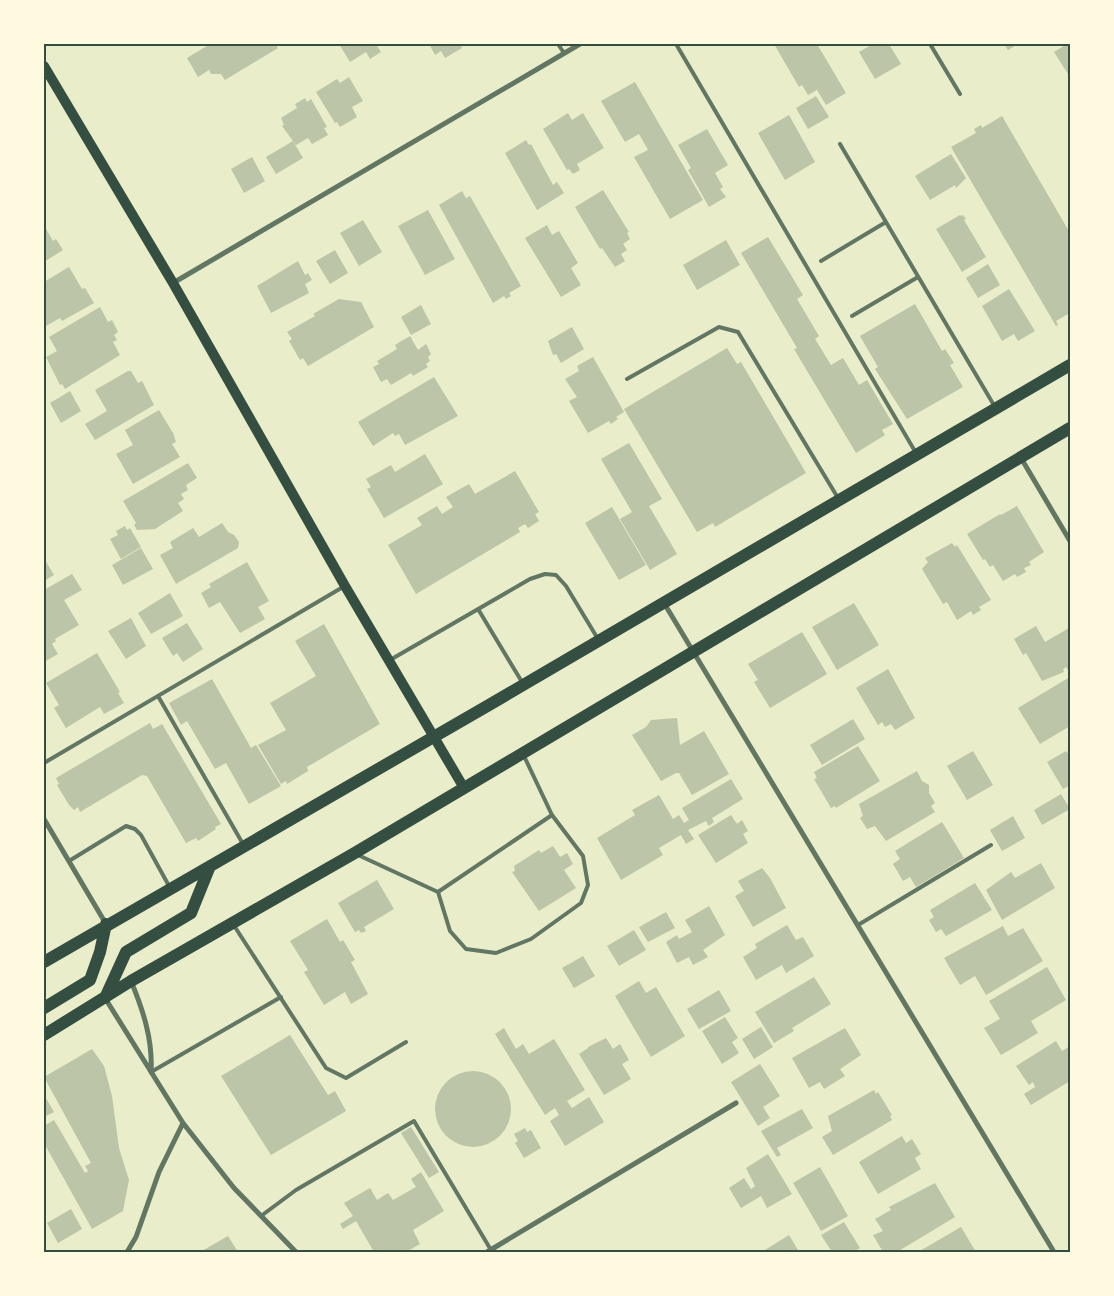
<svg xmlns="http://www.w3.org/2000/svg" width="1114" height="1296" font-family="'Exo 2',sans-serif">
<rect width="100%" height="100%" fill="#e9edc9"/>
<path fill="#bcc5a7" d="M210,44H275L278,48L225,80L221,74H211L209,70L198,77L187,58Z
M339,44H381L377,46L381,52L370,59L366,52L350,62Z
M429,44H460L462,48L445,58L441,51L435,55Z
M774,44H817L846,93L826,105L817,90L808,95L802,85L799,87Z
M873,44H889L901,64L875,79L859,52Z
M1004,44H1018L1008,50Z
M1067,44H1070V72L1068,74L1054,52Z
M349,77L363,101L352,107L357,117L340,127L337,122L335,123L316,92L337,79L340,83Z
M635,82L703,200L670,219L634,157L648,150L639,134L625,142L601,101Z
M816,96L829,117L808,129L796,108Z
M305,98L307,102L311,99L327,127L324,128L328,135L312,144L308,138L296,145L282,126L284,125L281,118L297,108L295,104Z
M568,113L572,120L583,113L604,148L577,164L580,170L573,174L569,169L567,170L543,129Z
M789,115L815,162L785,180L758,133Z
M1002,116L1070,233V317L1068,314L1056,321L1058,325L1056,326L951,147L976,133L974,129L981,125L982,128Z
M707,129L728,165L715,173L723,187L720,189L726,197L709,207L688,170L691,168L678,145Z
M526,140L529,145L531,144L553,185L557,182L564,193L537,210L505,153Z
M293,141L303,158L276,174L266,157Z
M951,154L966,178L956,188L955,185L930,200L915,176Z
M252,157L265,181L244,193L231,169Z
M603,190L629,232L627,233L630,239L623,244L627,250L621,254L625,261L615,267L602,248L600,249L575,207Z
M462,191L466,198L470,196L521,286L509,293L511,296L506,299L504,296L493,303L439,205Z
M428,210L455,259L425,275L398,226Z
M960,215L961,216L963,215L966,219L964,220L986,257L962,272L936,229Z
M363,220L382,252L359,266L340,233Z
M44,225L53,241L56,239L63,250L44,262Z
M547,225L552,235L559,231L578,263L571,268L581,285L561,297L525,238Z
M768,237L803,295L797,299L819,336L815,339L831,365L843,358L859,385L867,380L893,424L882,430L885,435L856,453L794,349L797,348L741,253Z
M726,240L740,265L697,290L683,265Z
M335,250L348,273L330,284L316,261Z
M298,261L305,275L308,273L312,280L305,284L309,293L271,313L257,286Z
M988,264L1000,285L978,298L966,278Z
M69,267L82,289L85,288L94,303L62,321L60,318L44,327V282Z
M1009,289L1035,331L1018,341L1014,334L1002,341L982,306Z
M339,299L361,302L374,327L308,366L303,358L300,360L289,341L292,339L287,332L315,316L313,314Z
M915,304L942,351L945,349L954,363L950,365L963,387L907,419L875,369L878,367L860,336Z
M421,305L431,324L411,335L401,317Z
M100,307L108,322L112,320L118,332L114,335L117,340L113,342L120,355L65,389L62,384L60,385L46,357L57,351L49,337Z
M572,327L584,349L561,363L556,354L553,355L548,341Z
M410,336L418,350L426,344L431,354L428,357L430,361L426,364L428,367L413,376L411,373L391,385L387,379L381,382L373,367L379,364L377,361L397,349L395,345Z
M727,348L737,364L741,362L806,473L715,527L713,523L697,532L624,409Z
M593,357L624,412L616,417L618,419L611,424L609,421L588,433L569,401L577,397L565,379L579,371L577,366Z
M128,371H131L138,383L142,381L154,405L95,440L85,424L107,411L95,390Z
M434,377L458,416L405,445L399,434L395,436L393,433L373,446L358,422Z
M70,391L81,411L61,423L50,403Z
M159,410L173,433L176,442L172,444L180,457L133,484L116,454L133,445L125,430Z
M629,443L662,499L649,506L677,554L650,570L620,519L632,512L601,459Z
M425,454L443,484L384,518L367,489L371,487L366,479L391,465L395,472Z
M188,463L197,478L186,485L188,490L181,494L184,499L178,503L183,511L155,529L137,530L134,525L136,523L123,501Z
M515,471L539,512L535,514L539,521L528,528L525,524L518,528L520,532L416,594L388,545L422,525L417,518L437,506L442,514L453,507L446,497L469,484L475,494Z
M1017,506L1044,552L1029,562L1031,565L1024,568L1026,572L1017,577L1015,574L1003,581L993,565L990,567L985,559L983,560L967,534L1000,514L1001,515Z
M612,507L646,565L619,580L585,523Z
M222,523L228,532L234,535L239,542L238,548L176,584L160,555L173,548L170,542L193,528L199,537Z
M125,526L127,530L130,528L141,547L121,559L110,539L118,535L116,531Z
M952,543L955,547L957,545L991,600L979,607L981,610L973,615L971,611L957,620L947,602L943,604L922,569L928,562L925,558Z
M141,548L153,569L123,585L112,565Z
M44,558L54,575L44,581Z
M247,562L269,601L258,607L265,619L240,633L220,602L209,608L201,593L211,587L209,584Z
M72,574L82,590L64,600L79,625L55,639L56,641L52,644L58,654L44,662V590Z
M170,593L183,616L151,634L138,613Z
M854,603L879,645L837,670L812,627Z
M131,618L146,646L126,659L108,631Z
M187,623L203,649L183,662L177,653L173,656L162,638Z
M324,624L380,724L307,767L308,771L287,784L286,781L281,784L258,745L286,730L270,703L316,676L295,641Z
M1036,626L1045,642L1069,628L1070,630V669L1068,670L1066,667L1063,669L1064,672L1042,681L1026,653L1023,655L1014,639Z
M802,632L827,674L770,708L754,682L758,680L748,664Z
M97,653L120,692L118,693L124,703L104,714L100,707L66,728L54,708L59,705L46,683Z
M888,669L915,718L895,730L891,724L885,727L882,722L878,725L856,688Z
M1070,677V726L1040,744L1018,708Z
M212,679L251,748L256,745L281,786L249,804L226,763L215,769L187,721L181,725L169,703Z
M677,718L680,745L704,731L729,774L692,795L679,773H676L661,781L632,735L646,727L651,720Z
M853,719L865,739L822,765L810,745Z
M150,723L153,729L162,724L221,824L215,827L216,829L198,841L196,838L186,843L147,776L142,775L80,812L78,807L74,810L69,805L57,785L59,784L56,778Z
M858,746L880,781L836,808L835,806L831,808L814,779L817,778L814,772Z
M973,751L993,785L967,800L947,766Z
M1066,751L1070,756V785L1063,789L1047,762Z
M917,771L922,781L929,785V793L935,803L931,806L935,812L886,841L875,826L867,829L860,818L863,816L859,804Z
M731,779L743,799L712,818L714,822L709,826L706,821L688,830L694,839L686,844L681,835L659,848L663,855L621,880L597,838L635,815L632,810L659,795L673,819L679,815L684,823L689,820L682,808Z
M1061,794L1070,809L1042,825L1034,810Z
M731,815L737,824L742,820L748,831L743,834L748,843L716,863L698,835Z
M1013,816L1025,838L1002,851L990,830Z
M942,822L964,858L916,887L910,877L903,881L893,864L900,859L895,851Z
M553,846L560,857L567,853L573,864L564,870L576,888L539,911L512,872L515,871L514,866L539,850L541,853Z
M1041,863L1055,888L1002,920L986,890L1011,872L1015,878Z
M762,868L770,878L786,908L753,927L735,896L744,891L738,881Z
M377,880L394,909L364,927L366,931L361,933L359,930L355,932L338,903Z
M975,883L992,910L946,936L941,929L936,932L929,920L934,917L930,910Z
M709,906L725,935L703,950L708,957L693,965L689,957L677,963L666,942L677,935L679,939L692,932L685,920Z
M666,912L675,928L648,942L639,927Z
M327,919L340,942L343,940L355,960L351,962L368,994L351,1004L345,992L324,1005L304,972L308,970L290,941Z
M787,925L796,940L803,937L814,956L786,973L782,965L756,980L743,957L757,948L755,944Z
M1003,926L1008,936L1023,928L1043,961L986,995L975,976L960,985L944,958Z
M634,930L646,950L619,966L607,946Z
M583,956L595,976L574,988L562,968Z
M1047,967L1066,1000L1031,1021L1038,1033L1001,1055L984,1028L1000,1019L989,1001Z
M814,977L831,1004L792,1028L794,1031L774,1043L755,1012Z
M639,981L646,993L656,987L685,1036L651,1057L615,996Z
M719,990L731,1011L699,1029L687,1009Z
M725,1017L738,1038L732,1042L739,1053L722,1064L702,1031Z
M761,1027L773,1047L754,1059L742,1039Z
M504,1028L516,1049L523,1044L529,1054L554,1039L585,1090L567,1101L572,1108L589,1097L604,1122L565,1146L550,1121L559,1115L555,1108L545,1115L495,1034Z
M845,1028L861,1055L840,1069L845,1076L824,1089L820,1082L809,1088L792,1058Z
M290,1035L328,1095L335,1091L346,1111L271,1155L221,1076Z
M606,1038L613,1049L620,1044L629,1060L622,1064L631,1079L604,1095L579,1054L588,1048V1047Z
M1056,1041L1062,1051L1070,1046V1081L1031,1105L1024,1094L1035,1087L1033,1082L1029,1085L1016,1066Z
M92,1049L104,1066L112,1096L119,1148L129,1180L123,1211L92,1229L44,1143V1126L54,1120L85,1173L88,1171L85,1166L91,1163L44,1077Z
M760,1064L780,1096L763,1107L770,1118L758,1126L731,1082Z
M435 1109a38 38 0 1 1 76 0a38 38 0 1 1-76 0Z
M874,1090L876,1094L878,1092L892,1115L890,1116L892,1120L833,1155L822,1137L832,1131L828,1116Z
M44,1095L54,1112L44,1117Z
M802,1109L813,1128L777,1148L781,1155L777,1157L761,1131Z
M411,1127L439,1172L429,1178L401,1133Z
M525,1128L527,1132L531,1130L541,1148L524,1158L515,1143L518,1141L514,1134Z
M902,1136L906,1143L912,1139L921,1154L915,1158L921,1169L878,1194L859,1162Z
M768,1154L792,1194L767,1208L761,1196L741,1208L729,1188L744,1178L751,1189L755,1186L746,1168Z
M820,1167L848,1216L821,1231L793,1183Z
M421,1172L444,1211L413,1230L420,1244L406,1252H374L356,1221L343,1229L340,1224L353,1216L344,1203L370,1188L377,1200L388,1193L393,1200L416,1187L411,1179Z
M935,1183L955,1217L897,1252H883L873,1235L883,1231L875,1219L891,1210L889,1207Z
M71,1209L82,1229L58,1243L47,1223Z
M844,1222L860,1248L853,1252H832L821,1235Z
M961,1227L976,1252H918Z
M789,1235L799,1252H767L765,1250Z
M228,1236L238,1252H200Z"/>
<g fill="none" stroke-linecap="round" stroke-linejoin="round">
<path stroke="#617663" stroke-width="4" d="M558,44L564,53
M676,44L916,453
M930,44L960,94
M840,144L995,407
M821,261L886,222
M852,316L918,277
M627,379L719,327L738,332L838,498
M478,609L522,682
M390,660L530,579L545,574L556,575L566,586L598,639
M158,696L243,844
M44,763L343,587
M358,855L438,892L450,931L466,949L496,953L531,939L581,903L588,885L583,856L552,815L524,756
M69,861L126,826L135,829L141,835L169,886
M438,892L552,815
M233,924L326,1068L346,1078L406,1042
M858,925L991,845
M151,1072L281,997
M261,1216L296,1190L414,1121L491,1250"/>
<path stroke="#617663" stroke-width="5" d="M173,283L580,44
M1021,458L1070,541
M664,603L1054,1252
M44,819L106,924
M131,981C143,1010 153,1040 151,1072
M105,998L183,1123L234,1188L296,1252
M127,1252L136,1237L159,1172L183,1123
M487,1252L736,1103"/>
<path stroke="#344e41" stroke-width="10" d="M44,66L173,283L345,586L464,788"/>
<path stroke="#344e41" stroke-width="12" d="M44,962L489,705L1070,365
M105,998L126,952L191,913L210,866
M44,1008L90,980L100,952L106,924
M44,1035L131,981L353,854L1070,428"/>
</g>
<rect width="1114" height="1296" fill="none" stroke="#fefae0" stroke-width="90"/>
<rect x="45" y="45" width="1024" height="1206" fill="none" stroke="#344e41" stroke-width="2"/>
</svg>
